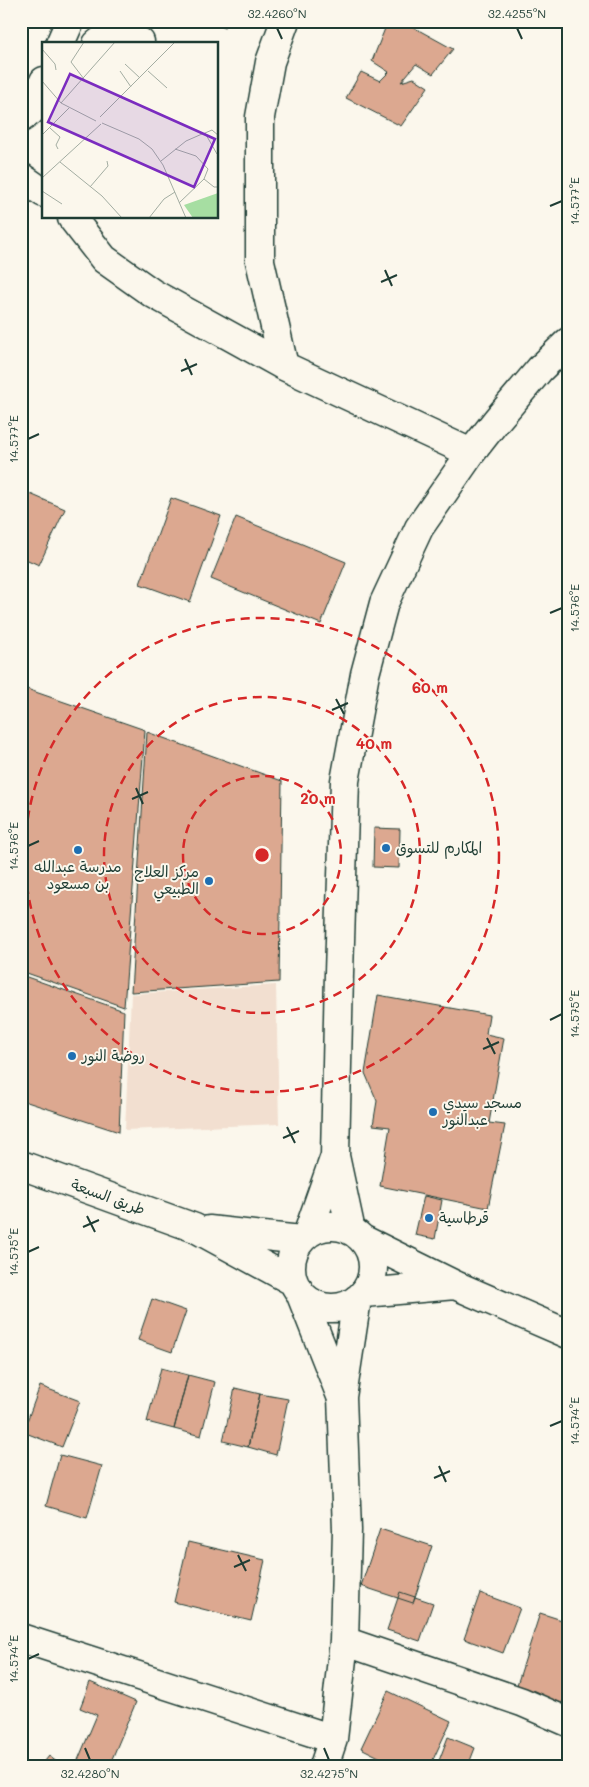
<svg xmlns="http://www.w3.org/2000/svg" width="589" height="1787" font-family="Mali,'Playpen Sans Arabic',sans-serif">
<rect width="100%" height="100%" fill="#fbf7ec"/>
<filter id="ink" filterUnits="userSpaceOnUse"><feTurbulence type="fractalNoise" baseFrequency=".02" numOctaves="2"/><feDisplacementMap in="SourceGraphic" scale="10" xChannelSelector="R" yChannelSelector="G"/><feConvolveMatrix kernelMatrix="1 2 1 2 8 2 1 2 1" color-interpolation-filters="sRGB"/></filter>
<g filter="url(#ink)">
<path fill="#f2dfd0" d="M276,985L279,1124L125,1130L131,994Z"/>
<path fill="#dca890" stroke="#1f3d34" d="M211,21H227L225,27Z
M388,21H402L453,49L433,74L416,64L401,82L414,78L428,87L401,126L346,98L361,72L380,81L389,72L372,61Z
M21,490L65,509L39,565L21,557Z
M171,498L221,516L190,602L140,584Z
M236,517L346,562L321,624L211,579Z
M21,687L145,730L124,1007L21,971Z
M147,732L282,781L279,982L131,992Z
M374,828L400,829L399,868L373,867Z
M21,975L124,1011L119,1132L21,1100Z
M378,995L489,1015L486,1034L504,1038L489,1123L505,1125L488,1208L380,1186L390,1127L373,1125L377,1101L365,1073Z
M424,1196L442,1200L435,1239L415,1235Z
M152,1299L186,1311L172,1352L138,1340Z
M161,1368L188,1375L174,1429L147,1422Z
M188,1375L215,1382L201,1436L174,1429Z
M40,1386L80,1401L62,1447L23,1432Z
M235,1388L260,1394L248,1447L223,1441Z
M260,1394L288,1399L276,1455L248,1447Z
M60,1455L102,1466L87,1518L46,1506Z
M380,1529L432,1546L413,1603L361,1586Z
M188,1542L265,1560L251,1621L174,1602Z
M400,1592L433,1603L420,1641L387,1630Z
M480,1593L520,1608L503,1653L464,1639Z
M540,1613L568,1622V1687L562,1704L516,1688Z
M90,1682L136,1702L109,1766H91L78,1760L97,1715L80,1708Z
M388,1691L451,1721L430,1766H397L361,1748Z
M448,1737L475,1748L468,1766H437Z
M49,1756L62,1766H41Z"/>
<g fill="none" stroke-linecap="round" stroke-linejoin="round">
<defs>
<path id="minor" d="M60,44L70,21
M97,44L112,32L140,42
M21,118L31,111L44,81
M21,177L44,193
M72,218L104,259L152,293L284,366L471,453
M284,366L260,261V117L270,62L285,21
M21,1165L195,1228L294,1282
M291 1267a41 41 0 1 1 82 0a41 41 0 1 1-82 0Z
M209,1230L301,1240
M351,1231L335,1156L339,973L345,781L365,674L384,603L419,528L471,453L496,421L540,369L568,342
M308,1233L335,1156
M362,1239L455,1285L568,1334
M299,1290L341,1396
M364,1293L455,1285
M21,1638L333,1739
M344,1641L522,1702L568,1722
M324,1766L333,1739L344,1641L347,1530L342,1397L357,1299"/>
</defs>
<use href="#minor" stroke="#1f3d34" stroke-width="31"/>
<use href="#minor" stroke="#fbf7ec" stroke-width="28"/>
</g>
</g>
<path fill="none" stroke="#1f3d34" stroke-width="2" d="M277,28L282,39M517,28L522,39M550,206L562,201M385,270L392,286M381,282L397,275M185,359L192,375M181,371L197,364M28,439L39,434M550,613L562,608M336,699L344,714M332,710L348,703M136,788L143,804M132,799L148,792M28,846L39,841M550,1020L562,1014M487,1038L495,1054M483,1049L499,1042M287,1127L295,1143M283,1138L299,1131M87,1216L95,1232M83,1227L99,1220M28,1252L39,1247M550,1426L562,1421M439,1466L446,1482M434,1478L450,1471M238,1555L246,1571M234,1567L250,1560M28,1659L39,1654M85,1748L90,1760M324,1748L329,1760"/>
<g fill="none" stroke="#d62828" stroke-width="2.5" stroke-dasharray="9 6">
<circle cx="262" cy="855" r="79"/>
<circle cx="262" cy="855" r="158"/>
<circle cx="262" cy="855" r="237"/>
</g>
<g fill="#1f6fb2" stroke="#fbf7ec" stroke-width="2">
<circle cx="386" cy="848" r="5"/>
<circle cx="78" cy="850" r="5"/>
<circle cx="209" cy="881" r="5"/>
<circle cx="72" cy="1056" r="5"/>
<circle cx="433" cy="1112" r="5"/>
<circle cx="429" cy="1218" r="5"/>
</g>
<g text-anchor="middle" stroke-width="4" stroke-linejoin="round" paint-order="stroke">
<g font-size="15" fill="#1f3d34" stroke="#fbf7ec" text-anchor="start">
<text x="396" y="853">المكارم للتسوق</text>
<text x="78" y="872" text-anchor="middle">مدرسة عبدالله<tspan x="78" dy="17">بن مسعود</tspan></text>
<text x="199" y="877" text-anchor="end">مركز العلاج<tspan x="199" dy="17">الطبيعي</tspan></text>
<text x="82" y="1061">روضة النور</text>
<text x="443" y="1108">مسجد سيدي<tspan x="443" dy="17">عبدالنور</tspan></text>
<text x="439" y="1223">قرطاسية</text>
</g>
<g font-size="15" fill="#1f3d34" stroke="#fbf7ec">
<text transform="translate(108 1197) rotate(20)" y="5">طريق السبعة</text>
</g>
</g>
<g transform="translate(42 42)">
<rect width="176" height="176" fill="#fbf7ec"/>
<path d="M176,151V176H151L142,163Z" fill="#a6dea2"/>
<path fill="none" stroke="#a3ada2" stroke-width="1" d="M0,7L13,22L14,28M83,22L98,36M78,29L89,45M106,29L125,46M42,37L29,20L42,0M0,39L19,61L54,79M19,61L73,0M58,75L133,0M60,81L97,97L110,107L121,123L144,176M8,86L18,95L14,103L16,107M163,91L170,88L177,94M0,93L27,66M133,107L154,114L166,127L162,137L137,161M119,119L144,99L160,92L163,91L175,112M18,120L60,154L80,176M0,136L59,82M162,137L172,145H177M48,145L66,124L65,119M0,149L20,162M107,176L122,157L133,150"/>
<path fill="#7b2cbf" fill-opacity="0.15" stroke="#7b2cbf" stroke-width="2.5" d="M28,32L173,97L152,145L6,80Z"/>
<rect width="176" height="176" fill="none" stroke="#1f3d34" stroke-width="2.5"/>
</g>
<circle cx="262" cy="855" r="8" fill="#d62828" stroke="#fbf7ec" stroke-width="2.5"/>
<g font-size="15" text-anchor="middle" font-weight="bold" fill="#d62828" stroke="#fbf7ec" stroke-width="4" stroke-linejoin="round" paint-order="stroke">
<text x="430" y="693">60 m</text>
<text x="374" y="749">40 m</text>
<text x="318" y="804">20 m</text>
</g>
<rect width="589" height="1787" fill="none" stroke="#fbf7ec" stroke-width="55"/>
<rect x="28" y="28" width="534" height="1732" fill="none" stroke="#1f3d34" stroke-width="2"/>
<g font-size="12" text-anchor="middle" fill="#1f3d34">
<text x="277" y="18">32.4260°N</text>
<text x="517" y="18">32.4255°N</text>
<text transform="translate(575 201) rotate(-90)" y="4">14.577°E</text>
<text transform="translate(14 439) rotate(-90)" y="4">14.577°E</text>
<text transform="translate(575 608) rotate(-90)" y="4">14.576°E</text>
<text transform="translate(14 846) rotate(-90)" y="4">14.576°E</text>
<text transform="translate(575 1014) rotate(-90)" y="4">14.575°E</text>
<text transform="translate(14 1252) rotate(-90)" y="4">14.575°E</text>
<text transform="translate(575 1421) rotate(-90)" y="4">14.574°E</text>
<text transform="translate(14 1659) rotate(-90)" y="4">14.574°E</text>
<text x="90" y="1778">32.4280°N</text>
<text x="329" y="1778">32.4275°N</text>
</g>
</svg>
